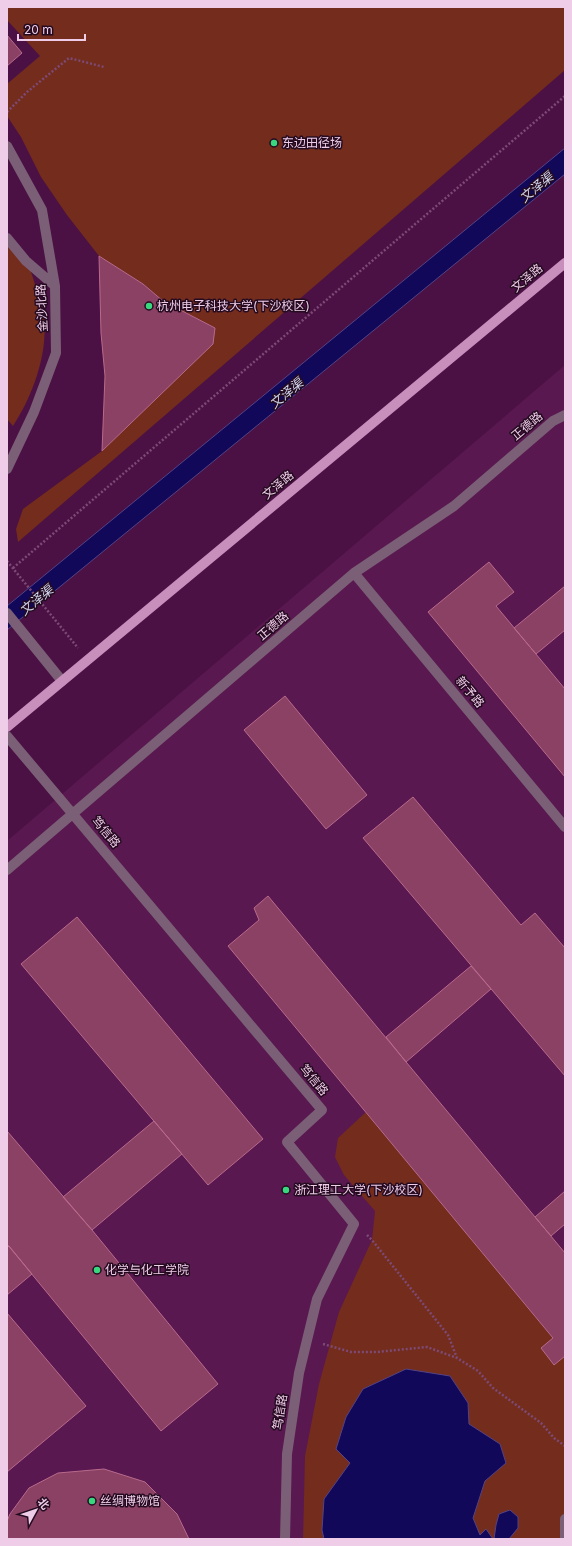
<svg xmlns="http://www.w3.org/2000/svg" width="572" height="1546" font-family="Inter,'Noto Sans SC',sans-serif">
<rect width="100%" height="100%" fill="#4b1144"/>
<path fill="#591850" d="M565,365V1539H7V841Z"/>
<path fill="#742c1d" d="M7,7H565V70L18,542L16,529L23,509L102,451L143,411L215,328L163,301L143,284L99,256L67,215L41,177L21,137L7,116V84L40,56L7,20Z
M7,238C13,245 19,252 25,260C31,268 34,282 37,291C39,299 42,307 43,315C50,350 32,398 13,426L7,419Z
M366,1112L553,1338L554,1364L565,1356V1539H303L305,1456L319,1384L339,1312L372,1240L375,1211L344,1175L335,1157L338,1138Z"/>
<path fill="#11085a" stroke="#544385" d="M565,148V174L7,630V606Z
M406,1369L450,1376L468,1403L469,1424L500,1444L506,1463L485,1481L473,1518L480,1535L486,1529L493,1539H324L322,1530L324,1499L350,1463L336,1449L346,1417L363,1389Z
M510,1510L518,1517V1528L509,1539H494L496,1525L499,1514Z"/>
<path fill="#8b4163" stroke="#b96a8c" d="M7,35L22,53L7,66Z
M99,256L143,284L163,301L215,328L213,344L102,451L105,376L101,333Z
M489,562L514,592L496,606L565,689V777L428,612Z
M565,586V630L536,654L514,628Z
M285,696L367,795L326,829L244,730Z
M413,797L521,925L535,913L565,948V1076L363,838Z
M268,896L565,1253V1356L554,1365L541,1348L553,1338L228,946L259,920L254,908Z
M77,917L263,1139L208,1185L21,964Z
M471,966L491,989L406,1062L386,1037Z
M154,1121L182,1154L92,1230L63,1197Z
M7,1131L92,1230L218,1384L161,1431L7,1244Z
M565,1191V1224L551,1236L535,1217Z
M9,1246L32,1274L7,1295V1248Z
M7,1313L86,1406L7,1472Z
M104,1469L145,1482L177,1514L189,1539H7V1521L10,1514L29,1488L58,1473Z"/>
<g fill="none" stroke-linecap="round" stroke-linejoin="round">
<path stroke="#7d4a76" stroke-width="2.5" stroke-dasharray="2 2" stroke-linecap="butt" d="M7,112L27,92L69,58L104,67
M7,561L78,648
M13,568L565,96
M367,1235L372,1240L448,1335L457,1358L478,1371L493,1388L541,1423L554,1438L565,1446
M323,1344L351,1352H377L427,1347L457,1358"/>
<path stroke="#7b5f76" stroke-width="10" d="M7,146L42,210L55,286L56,353L34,412L7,469
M7,238L26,261L55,286
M354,573L565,827
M7,613L62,681
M7,736L322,1110L287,1142L354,1224L317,1299L299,1373L287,1454L285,1539
M7,870L354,573L454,506L553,421L565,415
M565,1539V1519"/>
<path stroke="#c88fbd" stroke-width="10" d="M7,727L565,263"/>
</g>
<g fill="#39d87f" stroke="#240b20" stroke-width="1.5">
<circle cx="274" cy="143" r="4"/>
<circle cx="149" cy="306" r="4"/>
<circle cx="286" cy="1190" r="4"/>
<circle cx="97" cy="1270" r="4"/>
<circle cx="92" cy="1501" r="4"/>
</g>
<g text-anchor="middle" stroke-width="3" stroke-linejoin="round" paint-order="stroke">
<g font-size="12" fill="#efcce8" stroke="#240b20" text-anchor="start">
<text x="282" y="147">东边田径场</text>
<text x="157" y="310">杭州电子科技大学(下沙校区)</text>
<text x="294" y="1194">浙江理工大学(下沙校区)</text>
<text x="105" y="1274">化学与化工学院</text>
<text x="100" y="1505">丝绸博物馆</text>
</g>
<g font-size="12" fill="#efcce8" stroke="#240b20">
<text transform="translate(527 278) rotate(-40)" y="4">文泽路</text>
<text transform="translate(42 308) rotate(-93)" y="4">金沙北路</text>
<text transform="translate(527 426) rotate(-40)" y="4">正德路</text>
<text transform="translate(278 485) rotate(-40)" y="4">文泽路</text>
<text transform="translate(273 626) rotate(-41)" y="4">正德路</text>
<text transform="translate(470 692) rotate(50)" y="4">新予路</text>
<text transform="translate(106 832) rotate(50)" y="4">笃信路</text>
<text transform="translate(314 1080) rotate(50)" y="4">笃信路</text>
<text transform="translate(280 1412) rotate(-81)" y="4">笃信路</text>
</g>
<g font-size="13" font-style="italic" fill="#cfd5ec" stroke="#240b20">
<text transform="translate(536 187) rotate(-40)" y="5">文泽渠</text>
<text transform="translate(286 393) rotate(-40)" y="5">文泽渠</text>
<text transform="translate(36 600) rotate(-40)" y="5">文泽渠</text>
</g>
</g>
<rect width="572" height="1546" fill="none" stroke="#efcce8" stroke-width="16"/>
<g transform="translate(36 1510) rotate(50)" stroke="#240b20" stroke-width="3" paint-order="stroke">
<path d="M0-3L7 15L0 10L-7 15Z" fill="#efcce8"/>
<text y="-6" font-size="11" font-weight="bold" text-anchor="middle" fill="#efcce8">北</text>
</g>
<path d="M18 34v6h67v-6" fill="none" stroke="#efcce8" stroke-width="2"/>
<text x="24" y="34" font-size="12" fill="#efcce8" stroke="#240b20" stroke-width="3" paint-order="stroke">20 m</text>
</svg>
